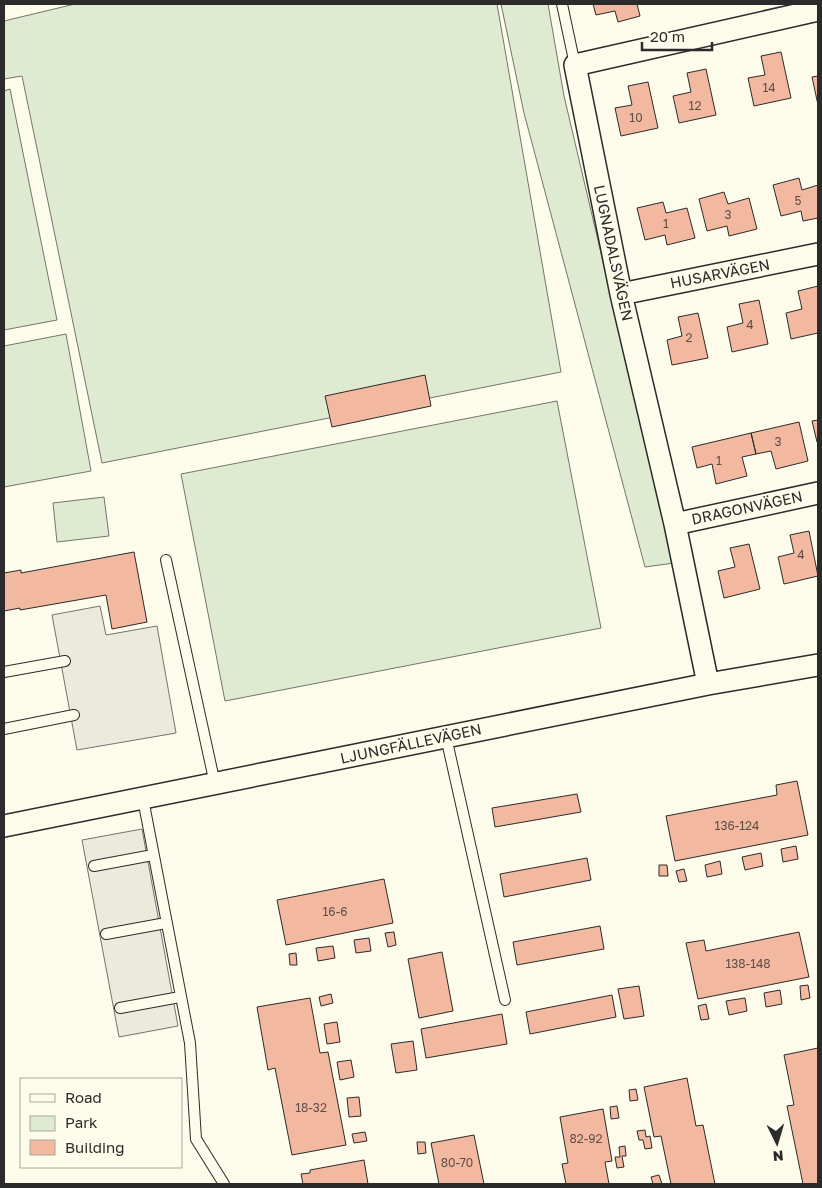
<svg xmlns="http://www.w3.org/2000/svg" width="822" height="1188" font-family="'Golos Text',sans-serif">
<rect width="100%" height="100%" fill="#fdfbea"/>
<path fill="#deebd1" stroke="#74746e" d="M75,4H497L561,372L102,463L22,76L4,79V21Z
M501,4H548L564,96L674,563L645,567L524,113Z
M10,89L57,320L4,330V91Z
M66,334L91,471L4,487V346Z
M557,401L601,628L225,701L181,474Z
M104,497L109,536L57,542L53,503Z"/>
<path fill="#eceadb" stroke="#74746e" d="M100,606L106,635L157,626L176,733L77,750L52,615Z
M142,829L178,1026L119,1037L82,840Z"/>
<path fill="#f2b8a0" stroke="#2b2b2b" d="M593,4H637L640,16L618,22L615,11L596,15Z
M781,52L791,98L754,106L748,78L765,75L761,56Z
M706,69L716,115L679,123L673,96L691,92L687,73Z
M818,76V105L812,77Z
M648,82L658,128L621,136L615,108L632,105L628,86Z
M799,178L802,190L818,185V218L803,221L801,211L781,216L773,185Z
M724,192L728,204L749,198L757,229L729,236L727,226L707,231L699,199Z
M663,202L666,213L687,208L695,238L667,245L665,235L645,240L637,208Z
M818,286V333L791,339L786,313L802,309L798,291Z
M759,300L768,344L732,352L727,327L743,323L739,304Z
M698,313L708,358L672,365L667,340L682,336L678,317Z
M425,375L431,406L332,427L325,396Z
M818,420V442H817L812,421Z
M799,422L808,461L776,469L771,451L756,454L751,433Z
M751,433L756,454L742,457L747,476L716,484L712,464L697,468L692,447Z
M809,531L818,576L784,584L778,557L794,553L790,535Z
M749,544L760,589L724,598L718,571L735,567L730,548Z
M134,552L147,622L112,629L106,595L20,610V608L4,611V573L21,570V573Z
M797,781L808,835L675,861L666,816L777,795L776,785Z
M577,794L581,812L495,827L492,808Z
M796,846L798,859L783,862L781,849Z
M761,853L763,866L745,870L742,857Z
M587,858L591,880L504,897L500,874Z
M720,861L722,874L707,877L705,865Z
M659,865H667L668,876H659Z
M684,869L687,881L679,882L676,871Z
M384,879L393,923L286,945L277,900Z
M600,926L604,949L517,965L513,942Z
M394,932L396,945L388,947L385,933Z
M799,932L809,977L698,999L686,943L704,940L706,951Z
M369,938L371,951L356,953L354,940Z
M333,946L335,958L318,961L316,948Z
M442,952L453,1011L419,1018L408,959Z
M296,953L297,965H290L289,954Z
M808,985L810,998L801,1000L800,986Z
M639,986L644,1016L624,1019L618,989Z
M780,990L782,1004L766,1007L764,993Z
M331,994L333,1003L321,1006L319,997Z
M612,995L616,1017L530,1034L526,1012Z
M310,998L320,1053L328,1052L346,1145L292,1155L275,1068L268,1070L257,1007Z
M745,998L747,1011L729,1015L726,1001Z
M706,1004L709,1019L701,1020L698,1006Z
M502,1014L507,1044L426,1058L421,1029Z
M337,1022L340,1042L327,1044L324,1024Z
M413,1041L417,1070L396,1073L391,1044Z
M818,1048V1184H803L787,1106L794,1105L784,1055Z
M351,1060L354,1077L340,1080L337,1062Z
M687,1078L696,1126L703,1125L715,1184H671L661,1136L654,1137L644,1087Z
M636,1089L638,1100L630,1101L629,1090Z
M359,1097L361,1116L349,1117L347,1098Z
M617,1106L619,1118L611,1119L610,1107Z
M603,1109L612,1161L605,1162L609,1184H566L562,1164L568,1163L560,1117Z
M645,1130L646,1137L650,1136L652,1148L645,1149L643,1140H639L637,1131Z
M365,1132L367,1141L354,1143L352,1134Z
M474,1135L484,1184H439L431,1143Z
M417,1142H425L426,1153L418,1154Z
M625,1146L626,1156H622L624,1167L617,1168L615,1157H620L619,1147Z
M364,1160L368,1184H303L301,1174L310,1173V1170Z
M659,1175L662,1184H653L651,1177Z"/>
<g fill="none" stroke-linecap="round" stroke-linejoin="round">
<defs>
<path id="service" d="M562,4L575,65
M166,560L215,784
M4,672L65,661
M4,729L74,715
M446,737L505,1000
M143,799L190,1043L196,1139L224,1184
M94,866L153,855
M106,934L166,923
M120,1008L180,997"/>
<path id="minor" d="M621,294L818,254
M675,524L818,493
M708,684L675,524L621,294L575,65L818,10
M4,826L708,684L818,665"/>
</defs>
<use href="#service" stroke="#2b2b2b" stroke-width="12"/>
<use href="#minor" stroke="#2b2b2b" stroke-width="24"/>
<use href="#service" stroke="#fdfbea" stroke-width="10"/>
<use href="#minor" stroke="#fdfbea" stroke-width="21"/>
</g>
<g text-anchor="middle" stroke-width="4" stroke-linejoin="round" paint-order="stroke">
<g font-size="12" fill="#5d4e48">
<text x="769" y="92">14</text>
<text x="695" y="110">12</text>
<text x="636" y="122">10</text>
<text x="798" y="205">5</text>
<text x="728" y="219">3</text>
<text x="666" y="228">1</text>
<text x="750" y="329">4</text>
<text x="689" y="342">2</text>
<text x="778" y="446">3</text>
<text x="719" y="465">1</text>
<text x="801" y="559">4</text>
<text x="737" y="830">136-124</text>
<text x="335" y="916">16-6</text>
<text x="748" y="968">138-148</text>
<text x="311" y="1112">18-32</text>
<text x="586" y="1143">82-92</text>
<text x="457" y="1167">80-70</text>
</g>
<g font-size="15" fill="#2b2b2b" stroke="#fdfbea">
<text transform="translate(613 253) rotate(78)" y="5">LUGNADALSVÄGEN</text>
<text transform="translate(720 274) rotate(-11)" y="5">HUSARVÄGEN</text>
<text transform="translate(747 508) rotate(-12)" y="5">DRAGONVÄGEN</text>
<text transform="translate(411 744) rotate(-12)" y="5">LJUNGFÄLLEVÄGEN</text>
</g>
</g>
<rect width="822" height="1188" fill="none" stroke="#2b2b2b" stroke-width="10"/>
<rect x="20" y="1078" width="162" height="90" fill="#fdfbea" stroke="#a9a89e"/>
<rect x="30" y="1094" width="25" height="8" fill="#fdfbea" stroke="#a9a89e"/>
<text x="65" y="1103" font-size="15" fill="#2b2b2b">Road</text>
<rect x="30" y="1116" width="25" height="15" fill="#deebd1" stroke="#a9a89e"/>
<text x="65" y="1128" font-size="15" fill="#2b2b2b">Park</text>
<rect x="30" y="1140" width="25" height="15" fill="#f2b8a0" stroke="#a9a89e"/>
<text x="65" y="1153" font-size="15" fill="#2b2b2b">Building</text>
<g transform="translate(777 1143) rotate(175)" stroke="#fdfbea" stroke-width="4" paint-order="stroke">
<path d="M0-4L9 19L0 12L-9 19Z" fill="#2b2b2b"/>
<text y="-8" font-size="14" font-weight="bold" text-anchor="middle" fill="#2b2b2b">N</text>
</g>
<path d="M642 42v8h70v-8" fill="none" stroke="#2b2b2b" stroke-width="2.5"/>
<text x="650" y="42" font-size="15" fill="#2b2b2b" stroke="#fdfbea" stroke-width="4" paint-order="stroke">20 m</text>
</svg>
